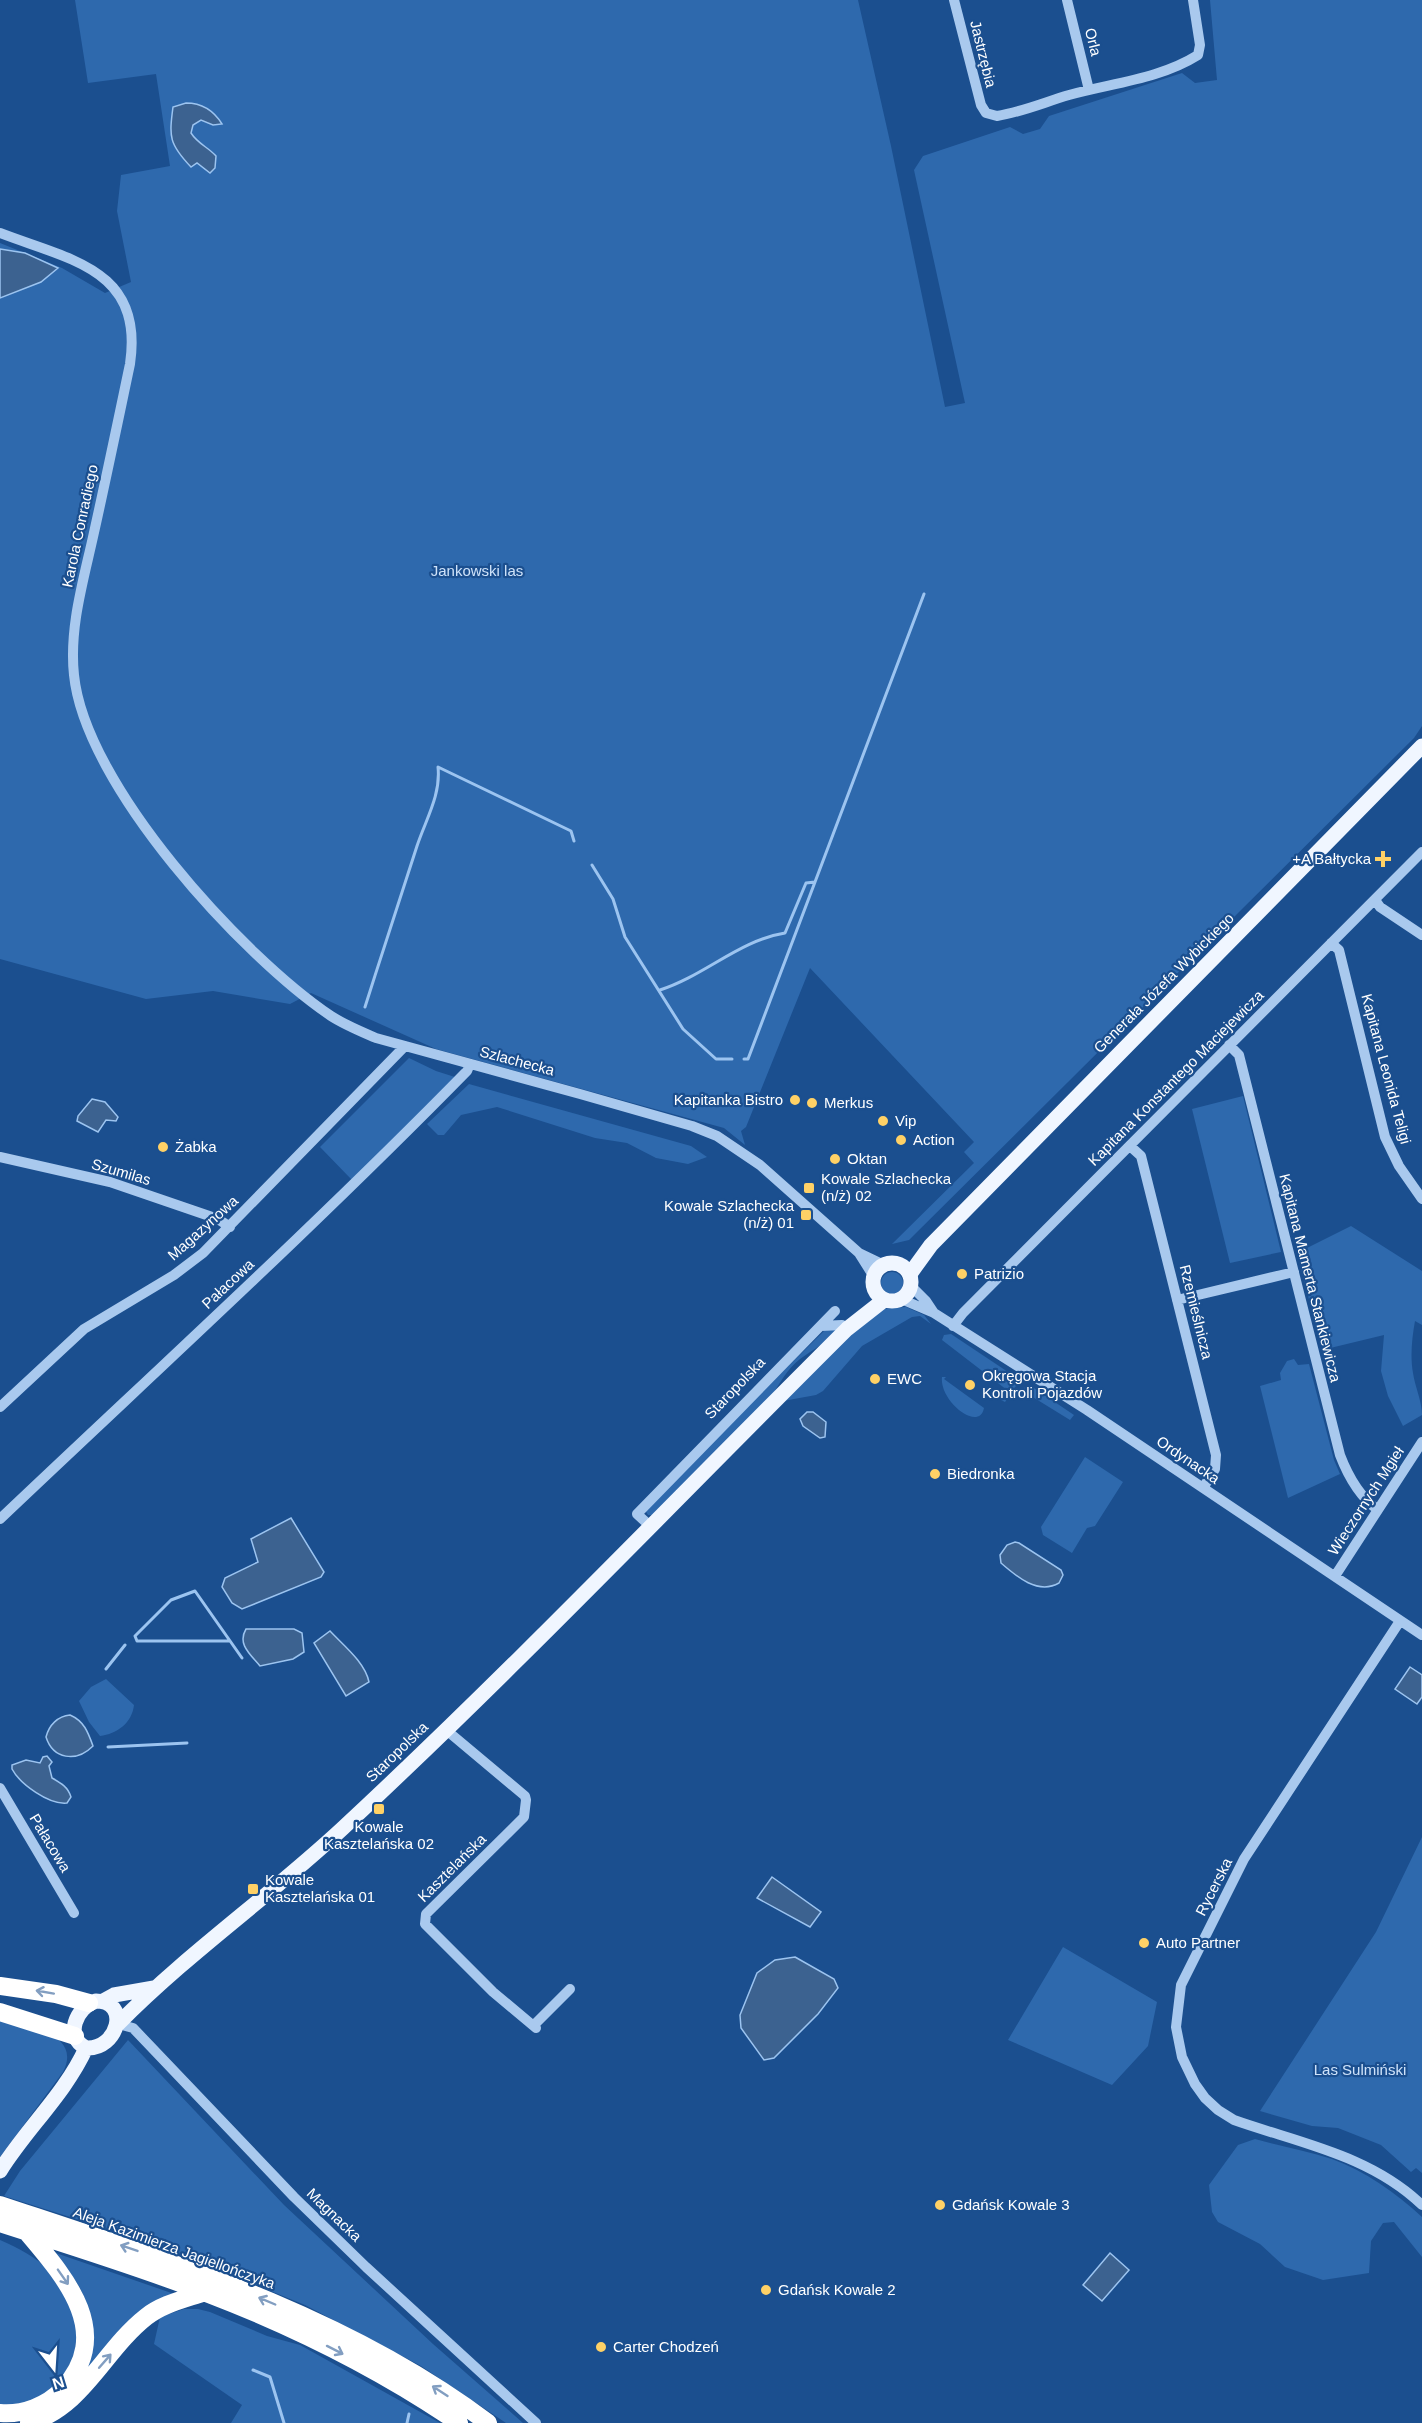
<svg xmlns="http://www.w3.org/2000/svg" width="1422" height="2423" font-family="Arial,sans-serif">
<rect width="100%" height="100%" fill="#1b4f8f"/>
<path fill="#2e69ad" d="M75,0H858L891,146L945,407L965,403L914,170L923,156L1010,127L1023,134L1040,129L1049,116L1182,73L1195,83L1217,80L1210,0H1422V726L1414,738L909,1240L892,1244L974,1163L964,1152L974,1142L810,968L746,1127L741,1131L745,1145L724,1128L436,1049L311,993L290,1004L213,991L146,999L0,959V243L62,268L105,293L131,282L117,211L121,175L170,166L156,74L88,83Z
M409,1058L436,1071L458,1078L352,1180L320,1147Z
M469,1084L691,1146L707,1157L688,1164L656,1158L627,1143L595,1138L497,1107L461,1115L444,1135H438L427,1124Z
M1243,1096L1281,1252L1230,1263L1192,1109Z
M1351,1226L1422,1271V1325L1415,1321C1412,1338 1410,1356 1413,1373C1415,1387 1422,1401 1422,1415L1403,1426L1388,1396L1381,1371L1384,1335L1322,1350L1297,1253Z
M881 1283a11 11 0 1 1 22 0a11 11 0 1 1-22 0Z
M906,1307L924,1315L931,1324L920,1316L912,1317L862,1346L823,1391L816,1395L783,1401L868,1318L881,1309Z
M838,1329C825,1344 815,1348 800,1359C787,1369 780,1383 771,1397L654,1515H648L645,1510L646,1507L825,1330Z
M951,1334L1017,1378L1018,1383L1005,1402L1001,1400L1007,1390L942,1340L944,1335Z
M1294,1359L1298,1365L1309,1364L1334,1460L1340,1474L1288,1498L1260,1386L1281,1380L1280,1373L1287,1361Z
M942,1377H946L944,1379L984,1408C979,1433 939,1401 942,1377Z
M1031,1386L1074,1415L1070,1420L1023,1391L1025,1387Z
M1085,1457L1123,1482L1095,1526L1087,1528L1072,1553L1043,1535L1041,1527Z
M106,1679L134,1705C132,1723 117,1734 100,1736L89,1722L79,1701L91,1687Z
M1422,1837V2173L1416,2168L1411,2172L1381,2145L1338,2128L1312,2126L1260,2111L1376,1932Z
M1063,1947L1157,2002L1148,2046L1112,2085L1008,2040Z
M0,2017C26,2026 83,2033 63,2072L0,2157Z
M128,2040L284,2205L433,2344L523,2423H506L421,2366L305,2305L158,2245L4,2196L20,2171Z
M1255,2139C1280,2146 1307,2151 1332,2159C1365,2171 1396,2193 1422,2217V2257L1394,2222L1383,2223L1371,2241L1369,2273L1323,2280L1285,2267L1260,2244L1218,2222L1212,2212L1209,2185L1238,2145Z
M0,2240C18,2248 37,2257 50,2272C78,2306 88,2347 58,2382C49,2392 37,2401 23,2404C16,2405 8,2405 0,2406Z
M50,2251L183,2297L77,2384C79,2368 91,2323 88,2309C83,2286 66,2267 50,2251Z
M184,2309H198L210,2312L267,2336L300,2345L440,2423H231L242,2405L154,2344L160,2317Z"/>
<path fill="#3c6290" stroke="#9cc4f0" stroke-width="1.5" d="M186,103C202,103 214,111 222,124L213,125L201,120L193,125L191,133C198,144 208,147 216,156L215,168L210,173L197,163L191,167C169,144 169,137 173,107Z
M0,249L25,253L58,268L41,282L0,298Z
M92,1099L105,1102L118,1117L116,1121L106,1120L98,1132L77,1121L78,1116Z
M807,1412H813L826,1422L825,1437L820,1438L803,1426L800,1419Z
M291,1518L324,1572L321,1577L242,1609L232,1603L222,1587L225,1578L258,1562L251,1539Z
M1015,1542L1019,1543L1061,1570L1063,1575L1059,1583C1038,1595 1017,1577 1001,1563L1000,1555L1007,1545Z
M246,1629H294L302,1633L304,1652L293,1659L260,1666C250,1654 237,1644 246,1629Z
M330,1631C343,1645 365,1662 369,1682L346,1696L314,1643Z
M1410,1667L1422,1675V1697L1417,1704L1395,1689Z
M70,1715C84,1721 88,1732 93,1746C76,1763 53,1759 46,1737C49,1725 58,1716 70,1715Z
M47,1756L52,1762L49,1766L52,1778C61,1783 68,1787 71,1797L67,1803C49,1805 20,1784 12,1769V1765L26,1760L40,1763L43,1757Z
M772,1877L821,1912L810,1927L757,1898Z
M795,1957L834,1979L838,1988L818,2014L774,2058L764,2060L741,2028L740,2015L757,1973L775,1960Z
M1110,2253L1129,2270L1102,2301L1083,2285Z"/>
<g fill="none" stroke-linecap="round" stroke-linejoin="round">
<path stroke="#9cc4f0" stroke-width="3" d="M592,865L613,899L625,937L683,1029L716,1059H732
M660,990C704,976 740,940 785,933L806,883L815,882
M365,1007C382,953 400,899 417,846C426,819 441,795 438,767L571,831L574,841
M744,1059H748L924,594
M229,1641H137L135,1636L171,1600L195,1591L242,1658
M106,1669L125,1645
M108,1747L187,1743
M253,2370L270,2377L284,2423
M407,2423L409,2414"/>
<path stroke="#a9c9ee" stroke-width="10" d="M954,0L981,105L986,113L997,116C1022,112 1045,102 1069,95C1112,83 1160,79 1198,55L1200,45L1193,0
M1067,0L1089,90
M0,233C70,260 144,269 130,364C118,421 106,479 93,537C83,582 69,629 74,675C85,785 242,956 331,1016C345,1025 360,1031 376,1038L580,1094L692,1126L717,1136L760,1165L859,1253L884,1265
M1375,900L1380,907L1422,935
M1331,943L1339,950L1385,1137L1399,1166L1422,1199
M1229,1045L1239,1055L1340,1455C1348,1476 1360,1497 1378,1510
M1130,1146L1141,1156L1216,1455L1215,1469L1203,1488
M0,1157L110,1182L218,1219L230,1227
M859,1253L874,1277
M911,1286L926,1301L934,1313
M901,1299L934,1313L1087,1410L1422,1635
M1177,1300L1294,1272
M821,1326L842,1325L847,1329
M953,1326L963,1313L1422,852
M0,1407L84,1329L174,1275L203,1253L405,1046
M0,1519C157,1370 316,1225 467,1071L470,1064
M650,1526L637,1514L835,1311
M1335,1576L1422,1442
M1400,1621L1244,1859L1181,1985L1176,2027L1182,2057L1195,2084L1205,2098L1218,2110L1234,2120C1299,2143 1370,2155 1422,2205
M445,1729L525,1796L526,1800L524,1817L513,1828L426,1914L425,1924L493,1992L536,2028
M0,1788L74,1913
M118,2024L133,2028L294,2197L366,2267L536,2423
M534,2025L570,1989"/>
<path stroke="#f0f6ff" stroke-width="15" d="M873 1282a19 19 0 1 1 38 0a19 19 0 1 1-38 0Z
M910,1274L931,1245L1422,746
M96,2001C131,2001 118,2050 86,2048C64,2037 76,2007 96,2001Z
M103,2001L114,1995L154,1988
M118,2024C188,1953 270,1896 343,1828C516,1667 679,1496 847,1329L884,1300
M0,2171C26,2129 65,2094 86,2048"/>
<path stroke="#fff" stroke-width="18" d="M0,1986L56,1994L89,2003
M0,2012L75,2036
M0,2205C168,2261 345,2315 488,2423
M0,2223C68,2245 137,2266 204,2292C293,2326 380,2369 459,2423
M0,2413C23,2415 47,2406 63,2389C115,2332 64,2276 26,2231
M29,2423C84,2406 103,2351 146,2317C162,2304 185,2299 205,2292"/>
</g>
<defs><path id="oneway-shaft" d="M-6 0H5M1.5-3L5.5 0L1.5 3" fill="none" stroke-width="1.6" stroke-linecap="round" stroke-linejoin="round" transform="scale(1.5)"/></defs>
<g stroke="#829ec1">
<use href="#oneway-shaft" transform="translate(45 1992) rotate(-170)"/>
<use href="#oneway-shaft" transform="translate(129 2248) rotate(-161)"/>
<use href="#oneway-shaft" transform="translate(63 2277) rotate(55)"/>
<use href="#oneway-shaft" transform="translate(267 2301) rotate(-157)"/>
<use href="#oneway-shaft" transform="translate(335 2350) rotate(27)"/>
<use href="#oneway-shaft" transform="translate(105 2361) rotate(-49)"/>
<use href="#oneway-shaft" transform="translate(440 2391) rotate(-147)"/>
</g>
<g fill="#ffd166" stroke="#1b4f8f" stroke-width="2">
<path d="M1380 850h6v6h6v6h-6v6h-6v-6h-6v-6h6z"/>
<circle cx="795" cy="1100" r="6"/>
<circle cx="812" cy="1103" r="6"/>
<circle cx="883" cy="1121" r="6"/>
<circle cx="901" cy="1140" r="6"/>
<circle cx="163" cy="1147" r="6"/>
<circle cx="835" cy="1159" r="6"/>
<rect x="803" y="1182" width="12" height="12" rx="3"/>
<rect x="800" y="1209" width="12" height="12" rx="3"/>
<circle cx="962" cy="1274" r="6"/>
<circle cx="875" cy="1379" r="6"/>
<circle cx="970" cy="1385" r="6"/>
<circle cx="935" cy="1474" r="6"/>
<rect x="373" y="1803" width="12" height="12" rx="3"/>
<rect x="247" y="1883" width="12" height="12" rx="3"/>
<circle cx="1144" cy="1943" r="6"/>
<circle cx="940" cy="2205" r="6"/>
<circle cx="766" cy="2290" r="6"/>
<circle cx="601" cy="2347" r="6"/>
</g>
<g text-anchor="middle" stroke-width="4.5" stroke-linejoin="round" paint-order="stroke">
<g font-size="15" fill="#fff" stroke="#1b4f8f">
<text transform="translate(1093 42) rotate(76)" y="5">Orla</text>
<text transform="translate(983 54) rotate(76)" y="5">Jastrzębia</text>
<text transform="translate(80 526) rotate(-78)" y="5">Karola Conradiego</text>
<text transform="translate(1164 983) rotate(-45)" y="5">Generała Józefa Wybickiego</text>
<text transform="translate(517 1061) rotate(15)" y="5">Szlachecka</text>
<text transform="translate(1386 1069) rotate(75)" y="5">Kapitana Leonida Teligi</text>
<text transform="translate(1176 1078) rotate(-45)" y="5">Kapitana Konstantego Maciejewicza</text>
<text transform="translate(121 1172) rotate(16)" y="5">Szumilas</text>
<text transform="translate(203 1228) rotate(-42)" y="5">Magazynowa</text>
<text transform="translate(1310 1278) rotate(76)" y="5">Kapitana Mamerta Stankiewicza</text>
<text transform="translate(228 1284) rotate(-43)" y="5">Pałacowa</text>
<text transform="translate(1196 1312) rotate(76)" y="5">Rzemieślnicza</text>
<text transform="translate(735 1388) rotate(-46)" y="5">Staropolska</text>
<text transform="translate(1188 1460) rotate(34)" y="5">Ordynacka</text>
<text transform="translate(1366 1501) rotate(-57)" y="5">Wieczornych Mgieł</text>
<text transform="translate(397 1752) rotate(-44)" y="5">Staropolska</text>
<text transform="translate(50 1843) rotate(59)" y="5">Pałacowa</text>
<text transform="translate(452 1868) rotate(-45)" y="5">Kasztelańska</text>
<text transform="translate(1214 1887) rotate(-63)" y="5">Rycerska</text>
<text transform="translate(334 2215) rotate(44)" y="5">Magnacka</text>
<text transform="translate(174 2248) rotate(20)" y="5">Aleja Kazimierza Jagiellończyka</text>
</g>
<g font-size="15" fill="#cfe3fa" stroke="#1b4f8f">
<text x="477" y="576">Jankowski las</text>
<text x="1360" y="2075">Las Sulmiński</text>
</g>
<g font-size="15" fill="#fff" stroke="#1b4f8f" text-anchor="start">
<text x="1371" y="864" text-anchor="end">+A Bałtycka</text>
<text x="783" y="1105" text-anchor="end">Kapitanka Bistro</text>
<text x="824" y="1108">Merkus</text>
<text x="895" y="1126">Vip</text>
<text x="913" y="1145">Action</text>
<text x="175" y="1152">Żabka</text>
<text x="847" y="1164">Oktan</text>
<text x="821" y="1184">Kowale Szlachecka<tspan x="821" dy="17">(n/ż) 02</tspan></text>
<text x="794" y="1211" text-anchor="end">Kowale Szlachecka<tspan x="794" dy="17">(n/ż) 01</tspan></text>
<text x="974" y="1279">Patrizio</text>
<text x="982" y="1381">Okręgowa Stacja<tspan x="982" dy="17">Kontroli Pojazdów</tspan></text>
<text x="887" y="1384">EWC</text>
<text x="947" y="1479">Biedronka</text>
<text x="379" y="1832" text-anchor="middle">Kowale<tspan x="379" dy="17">Kasztelańska 02</tspan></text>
<text x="265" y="1885">Kowale<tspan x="265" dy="17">Kasztelańska 01</tspan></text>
<text x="1156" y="1948">Auto Partner</text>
<text x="952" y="2210">Gdańsk Kowale 3</text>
<text x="778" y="2295">Gdańsk Kowale 2</text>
<text x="613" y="2352">Carter Chodzeń</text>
</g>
</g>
<g transform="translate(54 2369) rotate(163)" stroke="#1b4f8f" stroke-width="4.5" paint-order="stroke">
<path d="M0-4.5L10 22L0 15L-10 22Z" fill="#ffffff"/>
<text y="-9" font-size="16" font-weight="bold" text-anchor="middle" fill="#ffffff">N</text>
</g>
</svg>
